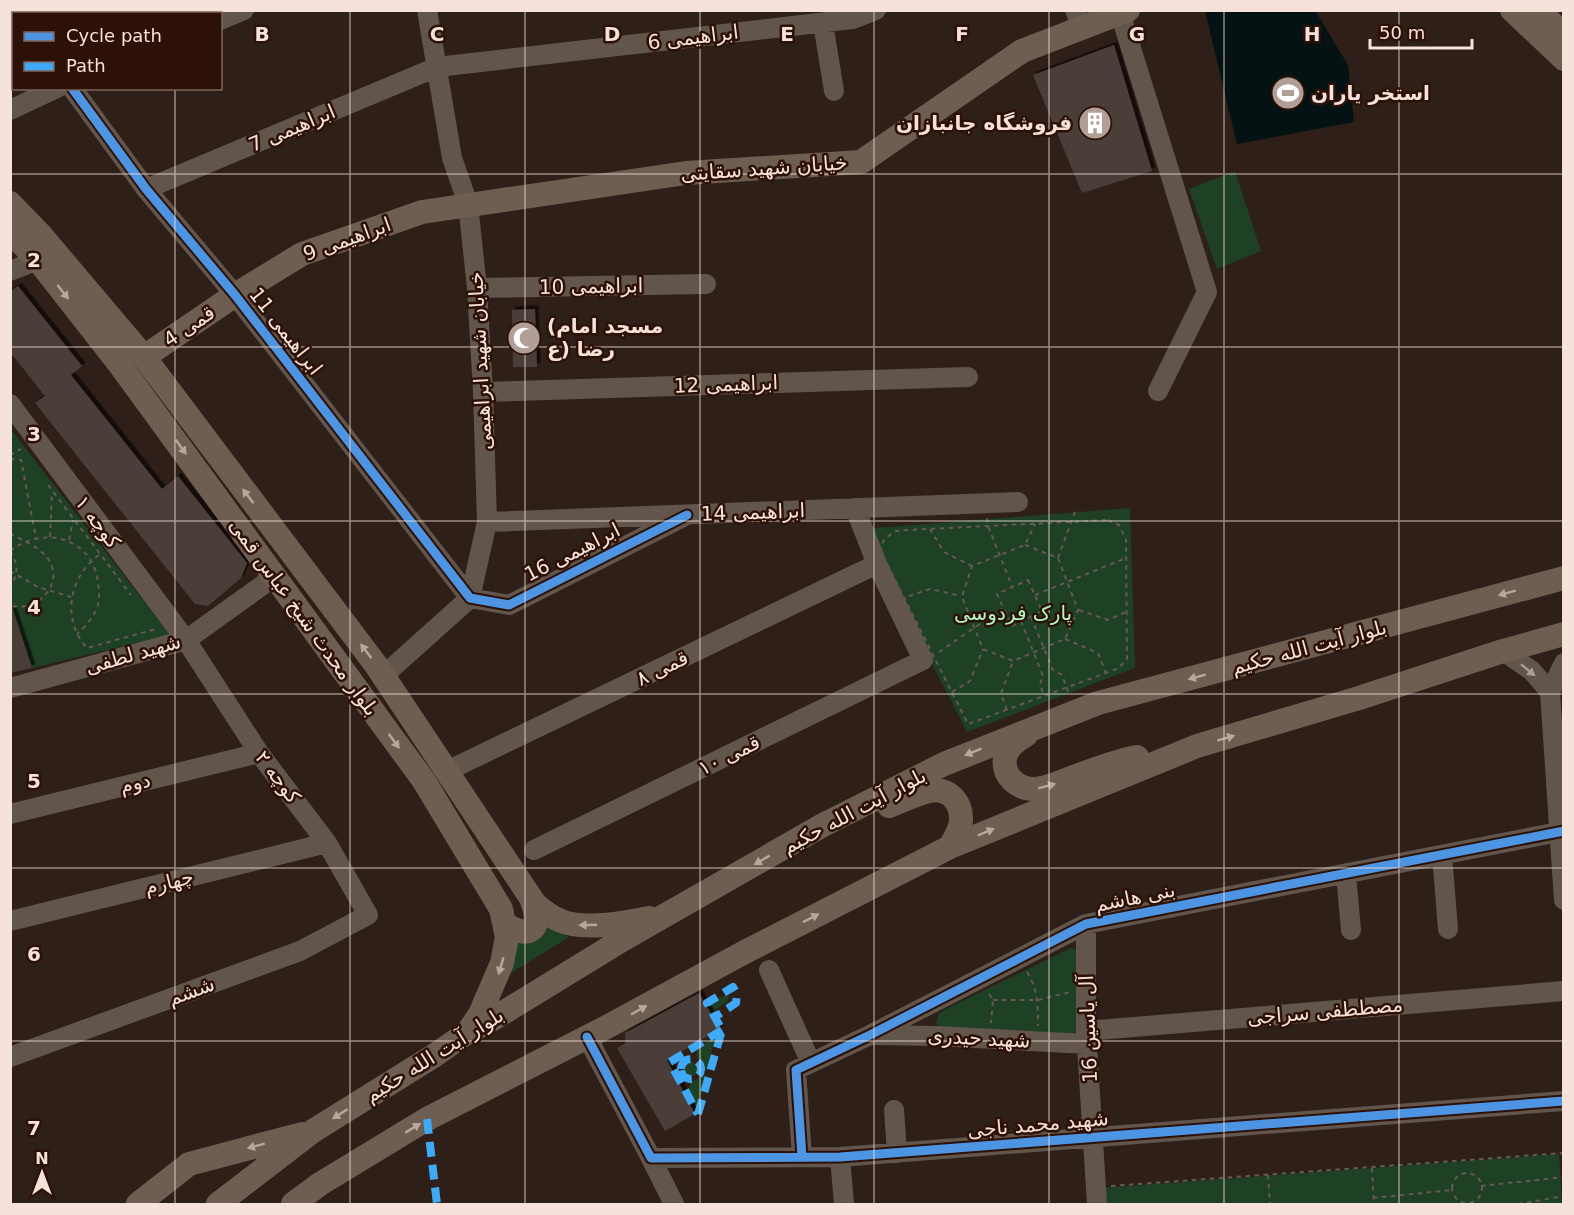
<svg xmlns="http://www.w3.org/2000/svg" width="1574" height="1215" font-family="'DejaVu Sans','Noto Sans Arabic',sans-serif">
<defs>
<filter id="shadow"><feDropShadow dx="3.5" dy="-3.5" stdDeviation="0" flood-color="#0009"/></filter>
</defs>
<rect width="100%" height="100%" fill="#2e1f19"/>
<path fill="#1e4125" d="M1235,171L1261,251L1217,269L1189,189Z
M10,428L170,635L32,668L12,610H11Z
M1130,508L1135,668L967,732L863,529Z
M544,924L569,937L511,973L516,943L526,941Z
M1071,948L1078,950V1030L1072,1035L942,1028L936,1024L939,1014L944,1010Z
M729,993L728,1001L713,1011L709,1004Z
M714,1039L707,1070H704L703,1064L697,1058V1046Z
M684 1069a7 7 0 1 1 14 0a7 7 0 1 1-14 0Z
M702,1075L706,1076L697,1109L687,1094L691,1082L698,1079Z
M1559,1154L1562,1204H1104L1102,1188Z"/>
<path fill="#041214" d="M1313,11L1316,12L1348,65L1354,122L1237,144L1205,11Z"/>
<path fill="#4c3e39" filter="url(#shadow)" d="M1114,45L1152,171L1082,193L1033,75Z
M18,286L82,366L71,375L162,489L178,476L247,563L241,578L208,606L195,604L35,403L45,396L10,352V292Z
M535,309L537,367H513L512,310Z
M13,610L32,668L10,673V611Z
M699,993L720,1029L667,1060L695,1114L665,1131L617,1048L625,1043V1033Z"/>
<g fill="none" stroke-linecap="round" stroke-linejoin="round">
<path stroke="#655952" stroke-width="2" stroke-dasharray="4.5 4.5" stroke-linecap="butt" d="M10,455L21,449
M10,459L21,460L36,538
M48,485L131,595
M987,518L988,526L1012,586
M1108,520L1119,525L1126,540L1127,659L1119,668L968,724L886,562L881,551L884,539L896,531L908,530Z
M930,529L944,552L972,566
M10,533C24,542 44,548 51,564C61,588 36,611 13,606
M50,537L52,492
M69,540L73,520
M1025,545L1058,558L1078,610L1065,639L1013,661L983,649L962,597L972,566L1025,545L1035,524
M10,551C43,525 92,537 98,582C99,589 100,597 98,605C94,617 86,626 77,634
M10,551C18,563 19,575 10,587
M99,555C69,576 61,620 87,648L156,629
M1058,558L1076,509
M10,571L38,587L71,597
M1028,580L1042,611L1012,626L997,594Z
M1035,595L1126,558
M909,596L930,589L961,596
M1079,610L1108,620L1126,612
M1031,617L1053,670L1062,675L1069,694
M1021,621L1043,676L1040,684L1044,696
M1065,639L1098,653L1106,673
M939,652L1003,608
M952,692L970,681L983,649
M1007,710L1001,694L1013,661
M1027,972C1038,990 1038,1005 1038,1026
M989,994L993,1000L991,1023
M993,1000H1038L1070,992
M1372,1168L1374,1204
M1452 1188a15 15 0 1 1 30 0a15 15 0 1 1-30 0Z
M1268,1175L1270,1204
M1111,1186L1563,1153L1564,1171
M1481,1186L1564,1177
M1373,1198L1452,1190
M1518,1204L1564,1196"/>
<path stroke="#61554c" stroke-width="20" d="M1075,10L1082,28
M1120,13L1207,292L1158,391
M220,20L244,10
M823,23L834,91
M72,88L146,189L235,295L470,598L509,605L687,515
M10,110L57,88
M146,189L437,67L853,19L876,10
M10,271L38,260
M477,288L706,284
M483,392L968,377
M10,404L186,640L259,753L327,843L368,915L300,951L10,1057
M487,522L1018,502
M1503,651L1532,671L1550,692
M1564,663L1550,692L1564,900
M383,676L470,598L487,522L483,392L477,288L468,204L452,158L427,10
M10,688L186,640L274,577
M447,771L877,564
M10,814L259,753
M534,850L923,660L877,564L855,508
M1442,855L1448,929
M1346,874L1351,930
M10,921L327,843
M1086,924V1031L1097,1204
M769,970L811,1063
M1086,1031L1564,991
M873,1035L936,1036L1087,1044
M587,1037L651,1158L840,1157L1564,1101
M894,1110L897,1153
M802,1157L796,1070L870,1035L1086,924L1564,831
M840,1157L844,1204
M651,1158L674,1204"/>
<path stroke="#6e5d51" stroke-width="24" d="M1512,10L1564,59
M1538,10L1564,35
M10,203L40,234L144,357L376,665L535,904C542,910 550,916 559,920C582,931 624,923 649,918
M10,232L38,260L117,361L424,781L501,909L507,937L502,963L480,1014L468,1032
M144,357L235,295L302,254L422,212L686,173L861,162L1022,51L1128,10
M1026,735C1017,740 1007,747 1005,758C1002,776 1018,790 1036,789C1048,788 1060,782 1071,778C1093,770 1114,761 1137,757
M889,806C902,801 916,794 929,791C949,787 962,802 961,821C960,831 954,839 950,847
M505,924C532,941 542,928 532,901
M138,1204L189,1164L302,1134
M218,1204L313,1131L435,1055L468,1032L493,1019L622,940L823,825L944,764L1098,703L1564,578
M293,1204L320,1184L427,1119L603,1029L743,953L950,847L1197,746L1359,698L1503,651L1564,634"/>
<path stroke="#3fa9f5" stroke-width="8" stroke-dasharray="15 8" stroke-linecap="butt" d="M681 1069a10 10 0 1 1 20 0a10 10 0 1 1-20 0Z
M670,1062L722,1030
M674,1070L698,1114
M698,1114L722,1030L707,1003L733,987L737,994L736,1003L715,1017
M427,1119L437,1204"/>
<defs>
<path id="cycleway" d="M72,88L146,189L235,295L470,598L509,605L687,515
M587,1037L651,1158L840,1157L1564,1101
M802,1157L796,1070L870,1035L1086,924L1564,831"/>
</defs>
<use href="#cycleway" stroke="#2d1107" stroke-width="13"/>
<use href="#cycleway" stroke="#4d94e3" stroke-width="9"/>
</g>
<defs><path id="oneway-solid" d="M-6-.8H1V-3.2L6.5 0L1 3.2V.8H-6Z" transform="scale(1.5)"/></defs>
<g fill="#b9a69d">
<use href="#oneway-solid" transform="translate(63 292) rotate(52)"/>
<use href="#oneway-solid" transform="translate(181 447) rotate(54)"/>
<use href="#oneway-solid" transform="translate(248 496) rotate(-127)"/>
<use href="#oneway-solid" transform="translate(1507 593) rotate(165)"/>
<use href="#oneway-solid" transform="translate(366 651) rotate(-127)"/>
<use href="#oneway-solid" transform="translate(1197 677) rotate(165)"/>
<use href="#oneway-solid" transform="translate(1226 738) rotate(-16)"/>
<use href="#oneway-solid" transform="translate(394 741) rotate(54)"/>
<use href="#oneway-solid" transform="translate(973 752) rotate(158)"/>
<use href="#oneway-solid" transform="translate(1047 786) rotate(-15)"/>
<use href="#oneway-solid" transform="translate(986 832) rotate(-23)"/>
<use href="#oneway-solid" transform="translate(762 860) rotate(150)"/>
<use href="#oneway-solid" transform="translate(811 918) rotate(-27)"/>
<use href="#oneway-solid" transform="translate(588 925) rotate(179)"/>
<use href="#oneway-solid" transform="translate(501 966) rotate(106)"/>
<use href="#oneway-solid" transform="translate(639 1010) rotate(-29)"/>
<use href="#oneway-solid" transform="translate(340 1114) rotate(148)"/>
<use href="#oneway-solid" transform="translate(413 1128) rotate(-31)"/>
<use href="#oneway-solid" transform="translate(256 1146) rotate(165)"/>
</g>
<use fill="#ac9c94" href="#oneway-solid" transform="translate(1528 670) rotate(39)"/>
<path fill="none" stroke="#f6e2db" stroke-width="1.5" stroke-opacity="0.55" d="M175,10V14M350,10V1204M525,10V1204M700,10V1204M874,10V1204M1049,10V1204M1224,10V1204M1399,10V1204M175,88V1204M10,174H1564M10,347H1564M10,521H1564M10,694H1564M10,868H1564M10,1041H1564"/>
<defs>
<symbol id="stadium-disc" viewBox="-11 -11 22 22"><circle r="9.5" fill="#b09e97" stroke="#2d1107"/><path d="M0-5a6.5 5 0 1 0 0 10a6.5 5 0 1 0 0-10ZM-3.5-1.8h7v3.6h-7Z" fill="#fff"/></symbol>
<symbol id="building-disc" viewBox="-11 -11 22 22"><circle r="9.5" fill="#b09e97" stroke="#2d1107"/><path d="M-4-6H4V6H1V3H-1V6H-4ZM-2.5-4.3h1.7v1.8h-1.7ZM.8-4.3h1.7v1.8H.8ZM-2.5-1h1.7V.8h-1.7ZM.8-1h1.7V.8H.8Z" fill="#fff"/></symbol>
<symbol id="mosque-disc" viewBox="-11 -11 22 22"><circle r="9.5" fill="#b09e97" stroke="#2d1107"/><path d="M3.5-4.9A6 6 0 1 0 3.5 4.9A5 5 0 1 1 3.5-4.9Z" fill="#fff"/></symbol>
</defs>
<g fill-rule="evenodd">
<use href="#stadium-disc" x="1269" y="74" width="38" height="38"/>
<use href="#building-disc" x="1076" y="104" width="38" height="38"/>
<use href="#mosque-disc" x="505" y="319" width="38" height="38"/>
</g>
<g text-anchor="middle" stroke-width="5" stroke-linejoin="round" paint-order="stroke">
<g font-size="20" fill="#f6e2db" stroke="#2d1107">
<text transform="translate(693 37) rotate(-7)" y="7">ابراهیمی 6</text>
<text transform="translate(292 128) rotate(-23)" y="7">ابراهیمی 7</text>
<text transform="translate(764 168) rotate(-4)" y="7">خیابان شهید سقایتی</text>
<text transform="translate(347 239) rotate(-20)" y="7">ابراهیمی 9</text>
<text transform="translate(591 286) rotate(-1)" y="7">ابراهیمی 10</text>
<text transform="translate(189 326) rotate(-34)" y="7">قمی 4</text>
<text transform="translate(286 331) rotate(52)" y="7">ابراهیمی 11</text>
<text transform="translate(480 361) rotate(-93)" y="7">خیابان شهید ابراهیمی</text>
<text transform="translate(726 384) rotate(-2)" y="7">ابراهیمی 12</text>
<text transform="translate(753 512) rotate(-2)" y="7">ابراهیمی 14</text>
<text transform="translate(98 522) rotate(53)" y="7">کوچه ۱</text>
<text transform="translate(572 552) rotate(-27)" y="7">ابراهیمی 16</text>
<text transform="translate(304 617) rotate(54)" y="7">بلوار محدث شیخ عباس قمی</text>
<text transform="translate(1309 647) rotate(-15)" y="7">بلوار آیت الله حکیم</text>
<text transform="translate(133 654) rotate(-16)" y="7">شهید لطفی</text>
<text transform="translate(662 668) rotate(-26)" y="7">قمی ۸</text>
<text transform="translate(729 755) rotate(-26)" y="7">قمی ۱۰</text>
<text transform="translate(278 777) rotate(53)" y="7">کوچه ۲</text>
<text transform="translate(135 783) rotate(-14)" y="7">دوم</text>
<text transform="translate(854 811) rotate(-28)" y="7">بلوار آیت الله حکیم</text>
<text transform="translate(169 882) rotate(-14)" y="7">چهارم</text>
<text transform="translate(1135 897) rotate(-11)" y="7">بنی هاشم</text>
<text transform="translate(191 991) rotate(-20)" y="7">ششم</text>
<text transform="translate(1325 1011) rotate(-5)" y="7">مصططفی سراجی</text>
<text transform="translate(1088 1029) rotate(-92)" y="7">آل یاسین 16</text>
<text transform="translate(979 1038) rotate(3)" y="7">شهید حیدری</text>
<text transform="translate(434 1055) rotate(-32)" y="7">بلوار آیت الله حکیم</text>
<text transform="translate(1038 1124) rotate(-5)" y="7">شهید محمد ناجی</text>
</g>
<g font-size="20" font-weight="bold" fill="#f6e2db" stroke="#2d1107" text-anchor="start">
<text x="1311" y="100">استخر یاران</text>
<text x="1072" y="130" text-anchor="end">فروشگاه جانبازان</text>
<text x="547" y="333">(مسجد امام<tspan x="547" dy="23">رضا (ع</tspan></text>
</g>
<g font-size="20" fill="#b1f7bf" stroke="#2d1107">
<text x="1013" y="620">پارک فردوسی</text>
</g>
</g>
<g font-size="20" text-anchor="middle" font-weight="bold" fill="#f6e2db" stroke="#2d1107" stroke-width="5" stroke-linejoin="round" paint-order="stroke">
<text x="262" y="41">B</text>
<text x="437" y="41">C</text>
<text x="612" y="41">D</text>
<text x="787" y="41">E</text>
<text x="962" y="41">F</text>
<text x="1137" y="41">G</text>
<text x="1312" y="41">H</text>
<text x="34" y="267">2</text>
<text x="34" y="441">3</text>
<text x="34" y="614">4</text>
<text x="34" y="788">5</text>
<text x="34" y="961">6</text>
<text x="34" y="1135">7</text>
</g>
<rect width="1574" height="1215" fill="none" stroke="#f6e2db" stroke-width="24"/>
<rect x="12" y="12" width="210" height="78" fill="#2d1107" stroke="#7d655c" stroke-width="1.5"/>
<rect x="24" y="32" width="30" height="9" fill="#4d94e3" stroke="#7d655c" stroke-width="1.5"/>
<text x="66" y="42" font-size="18" fill="#f6e2db">Cycle path</text>
<rect x="24" y="62" width="30" height="9" fill="#3fa9f5" stroke="#7d655c" stroke-width="1.5"/>
<text x="66" y="72" font-size="18" fill="#f6e2db">Path</text>
<g transform="translate(42 1173)" stroke="#2d1107" stroke-width="4.5" paint-order="stroke">
<path d="M0-4.5L10 22L0 15L-10 22Z" fill="#f6e2db"/>
<text y="-9" font-size="16" font-weight="bold" text-anchor="middle" fill="#f6e2db">N</text>
</g>
<path d="M1370 39v9h102v-9" fill="none" stroke="#f6e2db" stroke-width="3"/>
<text x="1379" y="39" font-size="18" fill="#f6e2db" stroke="#2d1107" stroke-width="4.5" paint-order="stroke">50 m</text>
</svg>
